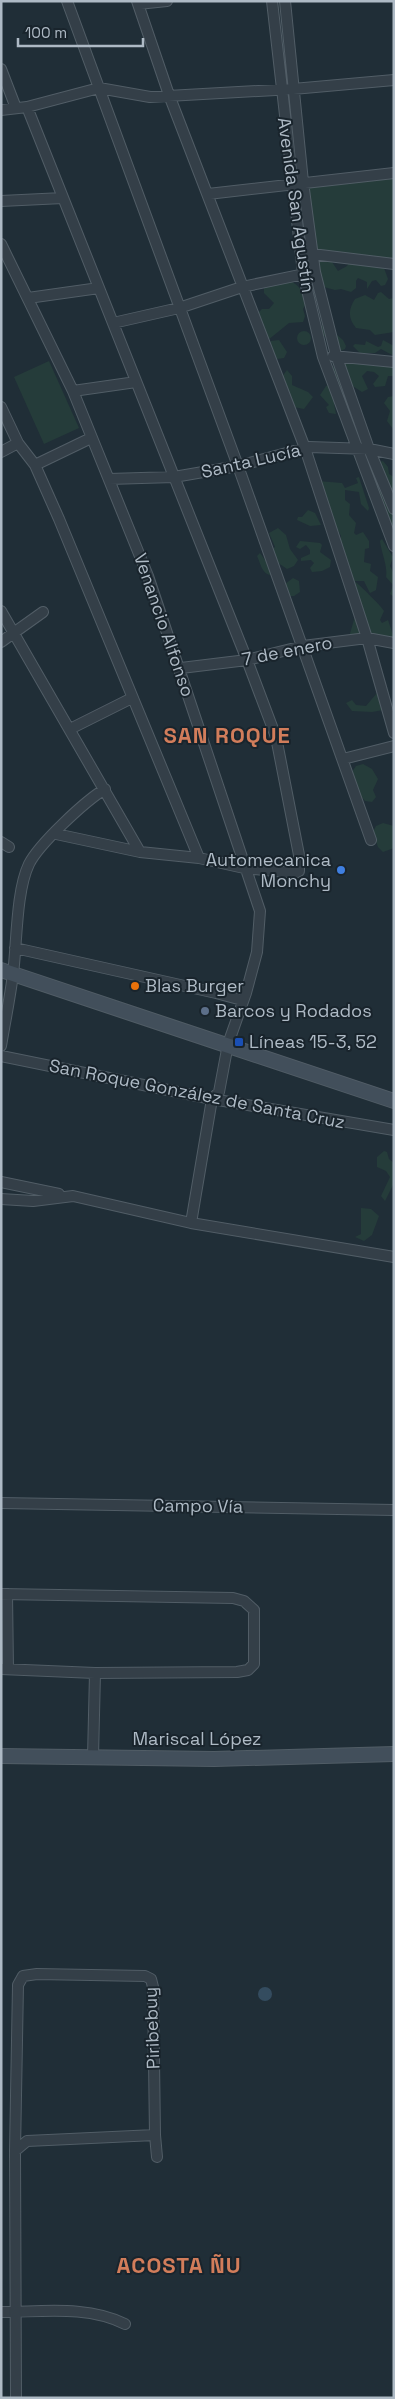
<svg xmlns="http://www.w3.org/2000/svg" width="395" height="2399" font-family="'Space Grotesk',sans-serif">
<rect width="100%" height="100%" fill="#202e37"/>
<path fill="#253c3a" d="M394,175V259L315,250L304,186Z
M313,256L330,259L338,271L347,266L353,256L386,265L384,268L388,279L385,285L381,286L376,280L372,281L367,289V282L358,278L356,281V288L351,292L341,289L335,290L324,287Z
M284,278C298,284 302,288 306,303L303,309L305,316L303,322L289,323L268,340L257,314L262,309H269L274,303L264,293V286Z
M381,292L389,299L394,298V332L375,335L370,330L356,328C348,318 348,310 355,299L365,295L374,300L378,293Z
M325,325L343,340L346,346L345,349L338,352L328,336H313L312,329Z
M297 338a7 7 0 1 1 14 0a7 7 0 1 1-14 0Z
M279,340L287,352L284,358L277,359L271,347V341Z
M383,340L394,346V356L381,349L375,353H360L353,346L355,344L365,345L366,341L378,347L381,346Z
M344,360L394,366V376H388L385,386L375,387L373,384L379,376L374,372L367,371L362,376L368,389L362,392L351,385L340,369L345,364Z
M49,361L79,428L44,444L14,377Z
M331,365L337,369L346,404L354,417V423L350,424L335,400L334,404L336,414L329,413L326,407L329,405L320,395L326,386L329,385L328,366Z
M287,370L292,376V385L308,392L313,397L304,409L294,407L281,378Z
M394,396V429H393L387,421L390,411L384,403L388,397Z
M383,461L388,467L389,474L394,477V489H391L380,462Z
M359,477L369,508L368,511L361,504L359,492L345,490V500L350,504L349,515L356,523L354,533L356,535L363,532L369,541V548L365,549L364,562L371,564L370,571L378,577L376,590L370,593L364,581H354C358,583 383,608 384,611L380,620L382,623L388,620L394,638L349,637L355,616L340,546L341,536L327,511C330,498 326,496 316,488L318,481L342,483L345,488L358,483L356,478Z
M373,480C376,483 380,486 382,489C393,503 394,528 394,545L377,517L376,510L368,495V489Z
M308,510L315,513L321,525L310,526L297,520L298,517H302Z
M278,528L286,535L290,549L298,560L294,566L287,569L274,560L270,551L275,547L269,533Z
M382,539L393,557L390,566L394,574V597L390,594L393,585L386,577C388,566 381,552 380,541Z
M300,541L320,543L322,545L320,552L331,560L330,567L322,571L312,572L310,568L314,563L311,560L301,561V558L310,554V550L306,545L300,549L296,547Z
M260,553L265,560L269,561L275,575C262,577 261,564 257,556Z
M293,578L299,581L300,592L294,596H286L281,587Z
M377,693L380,695L383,710L372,712L352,711L346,703L352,700L356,705L366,706Z
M363,764L372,769L378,779L373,790L376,797L372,802L365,801L358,793L352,772L356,766Z
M383,823L394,826V848L383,852L378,847L373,832L376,826Z
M384,1151L387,1152L389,1159L394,1163V1183L385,1201L381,1196L390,1177L386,1171L377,1167V1157Z
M361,1208L371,1209L379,1216L372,1235L364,1241L355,1237L361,1234Z"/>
<path fill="#344c5f" d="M258 1994a7 7 0 1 1 14 0a7 7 0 1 1-14 0Z"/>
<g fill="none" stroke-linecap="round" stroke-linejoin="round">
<defs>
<path id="street" d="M67,1L238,466L371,840
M137,1L169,95L305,448L367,638L394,733
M272,1L303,273L323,357L394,546
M285,1L303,182L315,272L336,355L369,449L394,509
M138,4L167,1
M1,69L16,108
M27,107L247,660L276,737L299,855V871L295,873L244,868L199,858L140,852L56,834
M1,110L27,107L99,88L150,97L293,89L394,80
M208,194L394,173
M1,201L63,198
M1,244L73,391L148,576L260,911L257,952L246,993L228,1044L219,1092L212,1099L191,1223
M306,255L312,254L394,264
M28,298L99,288
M113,323L179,308L242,287L309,273
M333,356L394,362
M73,391L136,382
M1,407L18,443L35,465L59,519L199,858
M1,452L18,443
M35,465L91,438
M109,479L174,477L238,466L309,447L369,449L394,454
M1,611L140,852
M1,642L43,612
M181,668L247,660L303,646L367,638L394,643
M70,729L132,698
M343,759L394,746
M1,842L9,847
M15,948L216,993L242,1000
M1,1046C5,1022 10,998 13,974C17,943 16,891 29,864C39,844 85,801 105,789
M1,1056L212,1099L394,1130
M1,1182L59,1194
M1,1199L33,1201L73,1196L191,1223L394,1257
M1,1503L394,1510
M1,1594L233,1598L244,1601L254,1610V1664L248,1670L237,1672L95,1673L1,1669
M7,1594L8,1669
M93,1757L95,1673
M15,2151L27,2141L155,2135
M1,2312C42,2312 87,2305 125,2324
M16,2398L15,2151L18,1985L23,1976L37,1974L145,1976L151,1979L153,1987L155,2135L157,2157"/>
<path id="secondary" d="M1,970L394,1101
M1,1756L214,1759L394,1754"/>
</defs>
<use href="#street" stroke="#515d66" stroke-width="12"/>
<use href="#secondary" stroke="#515d66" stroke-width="16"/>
<use href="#street" stroke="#343f48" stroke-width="10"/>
<use href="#secondary" stroke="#424f5b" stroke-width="14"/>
</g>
<circle fill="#3f7fe0" stroke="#19242c" stroke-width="2" cx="341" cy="870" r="5"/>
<circle fill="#e8710a" stroke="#19242c" stroke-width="2" cx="135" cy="986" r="5"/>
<circle fill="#5c6f8a" stroke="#19242c" stroke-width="2" cx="205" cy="1011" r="5"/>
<rect fill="#1a4fb4" stroke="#19242c" stroke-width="2" x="234" y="1037" width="10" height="10" rx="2.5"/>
<g text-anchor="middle" stroke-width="4" stroke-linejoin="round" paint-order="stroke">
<g font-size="18" fill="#aebac5" stroke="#19242c">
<text transform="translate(296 205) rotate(82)" y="6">Avenida San Agustín</text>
<text transform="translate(251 461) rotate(-13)" y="6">Santa Lucía</text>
<text transform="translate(164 625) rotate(71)" y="6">Venancio Alfonso</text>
<text transform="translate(287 651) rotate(-11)" y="6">7 de enero</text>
<text transform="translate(197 1094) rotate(11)" y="6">San Roque González de Santa Cruz</text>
<text transform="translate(198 1506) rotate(1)" y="6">Campo Vía</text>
<text x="197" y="1745">Mariscal López</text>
<text transform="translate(152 2028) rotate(-92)" y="6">Piribebuy</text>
</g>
<g font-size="18" fill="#aebac5" stroke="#19242c" text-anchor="start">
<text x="331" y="866" text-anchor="end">Automecanica<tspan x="331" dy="21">Monchy</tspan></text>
<text x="145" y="992">Blas Burger</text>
<text x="215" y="1017">Barcos y Rodados</text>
<text x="249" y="1048">Líneas 15-3, 52</text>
</g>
<g font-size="22" font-weight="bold" letter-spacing="1" fill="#d27d5b" stroke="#19242c">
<text x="227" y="743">SAN ROQUE</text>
<text x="179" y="2273">ACOSTA ÑU</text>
</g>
</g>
<rect width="395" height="2399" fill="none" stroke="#aebac5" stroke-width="5"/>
<path d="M18 38v8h125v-8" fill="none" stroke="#aebac5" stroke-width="2.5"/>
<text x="25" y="38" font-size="15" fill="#aebac5" stroke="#19242c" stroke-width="4" paint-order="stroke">100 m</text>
</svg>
